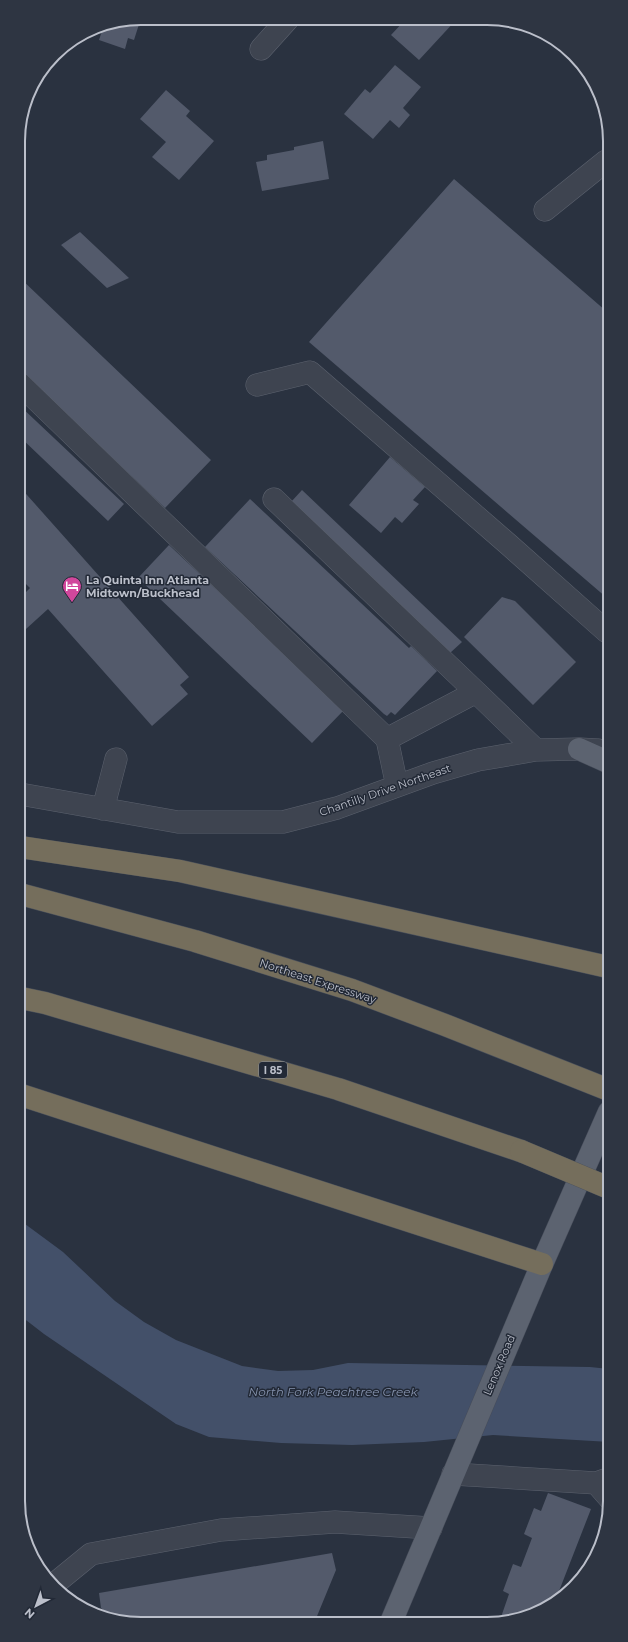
<svg xmlns="http://www.w3.org/2000/svg" width="628" height="1642" font-family="Montserrat,sans-serif">
<rect width="100%" height="100%" fill="#2a3240"/>
<path fill="#435069" d="M21,1221L63,1252L115,1301L144,1322L176,1340L242,1366L278,1371L313,1370L348,1363L590,1367L609,1369L610,1442L493,1435L424,1442L352,1445L281,1443L209,1437L176,1424L44,1334L22,1317Z"/>
<path fill="#535a6b" d="M141,18L134,40L128,38L125,49L99,40L103,28L98,26Z
M405,20H456L419,60L391,35Z
M395,65L421,87L403,108L410,115L399,128L390,120L373,139L344,114L365,89L370,93Z
M166,90L190,111L186,116L214,141L179,180L152,157L166,142L140,119Z
M323,141L329,179L262,191L256,162L267,160V155L294,150V147Z
M454,179L606,311L607,598L309,342Z
M80,232L129,278L107,288L61,245Z
M19,277L211,460L165,508L19,369Z
M19,405L124,504L108,521L19,436Z
M390,457L425,487L413,500L419,504L402,523L395,517L381,533L349,505Z
M19,486L189,677L180,685L188,694L152,726L48,609L26,629L20,622V598L30,588L19,577Z
M302,490L462,642L450,653L291,502Z
M250,499L409,648L411,646L437,671L395,715L391,712L387,716L384,714L205,547Z
M169,545L344,710L312,743L138,578Z
M502,597L515,601L576,662L533,705L464,637Z
M548,1493L591,1509L554,1604L549,1607L519,1620H500L509,1594L503,1591L513,1564L521,1567L532,1538L524,1534L534,1508L541,1511Z
M332,1553L336,1570L315,1621L117,1622L101,1608L99,1593Z"/>
<g fill="none" stroke-linecap="round" stroke-linejoin="round">
<defs>
<path id="minor" d="M261,49L288,19
M545,210L606,161
M19,383L387,739L397,786
M257,385L310,372L508,544L607,632
M274,499L476,692L387,739
M476,692L536,750
M20,794L178,822H283L337,808L433,773L478,760L536,750L579,749L598,750
M103,809L116,759
M453,1474L596,1483L610,1478
M596,1483L610,1499
M53,1585L91,1554L221,1530L335,1522L431,1528"/>
<path id="major" d="M579,749L608,762
M392,1620L542,1264L609,1112"/>
<path id="highway" d="M20,847L180,871L608,967
M20,894L195,941L352,990L445,1025L609,1090
M21,998L45,1003L338,1089L521,1151
M21,1095L542,1264"/>
</defs>
<use href="#minor" stroke="#5c626e" stroke-width="23"/>
<use href="#major" stroke="#474d5a" stroke-width="23"/>
<use href="#highway" stroke="#484f5b" stroke-width="23"/>
<use href="#minor" stroke="#3e4450" stroke-width="22"/>
<use href="#major" stroke="#5c6370" stroke-width="22"/>
<use href="#highway" stroke="#756e5c" stroke-width="22"/>
<defs>
<path id="highway-bridge" d="M521,1151L609,1188"/>
</defs>
<use href="#highway-bridge" stroke="#484f5b" stroke-width="23" stroke-linecap="butt"/>
<use href="#highway-bridge" stroke="#756e5c" stroke-width="22"/>
</g>
<defs>
<symbol id="hotel-pin" viewBox="-11 -11 22 30"><path d="M0 17L-7.5 6A9.5 9.5 0 1 1 7.5 6Z" fill="#d1479c" stroke="#222936"/><path d="M-6-4.5h1.5V1H6V5H4.5V3h-9V5H-6ZM-4 0a1.8 1.8 0 1 1 3.6 0ZM.5 0V-2.5h3Q6-2.5 6 0Z" fill="#fff"/></symbol>
</defs>
<g fill-rule="evenodd">
<use href="#hotel-pin" x="61" y="575" width="22" height="30"/>
</g>
<g text-anchor="middle" stroke-width="3" stroke-linejoin="round" paint-order="stroke">
<rect fill="#222936" stroke="#8d929e" stroke-width="1" x="259" y="1062" width="28" height="16" rx="3"/>
<g font-size="10" font-weight="bold" fill="#bbbfca">
<text x="273" y="1074">I 85</text>
</g>
<g font-size="11" font-weight="bold" fill="#bbbfca" stroke="#222936" text-anchor="start">
<text x="86" y="584">La Quinta Inn Atlanta<tspan x="86" dy="13">Midtown/Buckhead</tspan></text>
</g>
<g font-size="11" fill="#bbbfca" stroke="#222936">
<text transform="translate(385 790) rotate(-19)" y="4">Chantilly Drive Northeast</text>
<text transform="translate(318 981) rotate(18)" y="4">Northeast Expressway</text>
<text transform="translate(499 1365) rotate(-67)" y="4">Lenox Road</text>
</g>
<g font-size="12" font-style="italic" fill="#8693ae" stroke="#222936">
<text x="333" y="1396">North Fork Peachtree Creek</text>
</g>
</g>
<path d="M0 0H628V1642H0ZM141 25H487A116 116 0 0 1 603 141V1501A116 116 0 0 1 487 1617H141A116 116 0 0 1 25 1501V141A116 116 0 0 1 141 25Z" fill="#2e3542" fill-rule="evenodd"/>
<path fill="none" stroke="#bbbfca" stroke-width="2" d="M141 25H487A116 116 0 0 1 603 141V1501A116 116 0 0 1 487 1617H141A116 116 0 0 1 25 1501V141A116 116 0 0 1 141 25Z"/>
<g transform="translate(36 1606) rotate(221)" stroke="#222936" stroke-width="3" paint-order="stroke">
<path d="M0-3L7 15L0 10L-7 15Z" fill="#bbbfca"/>
<text y="-6" font-size="11" font-weight="bold" text-anchor="middle" fill="#bbbfca">N</text>
</g>
</svg>
